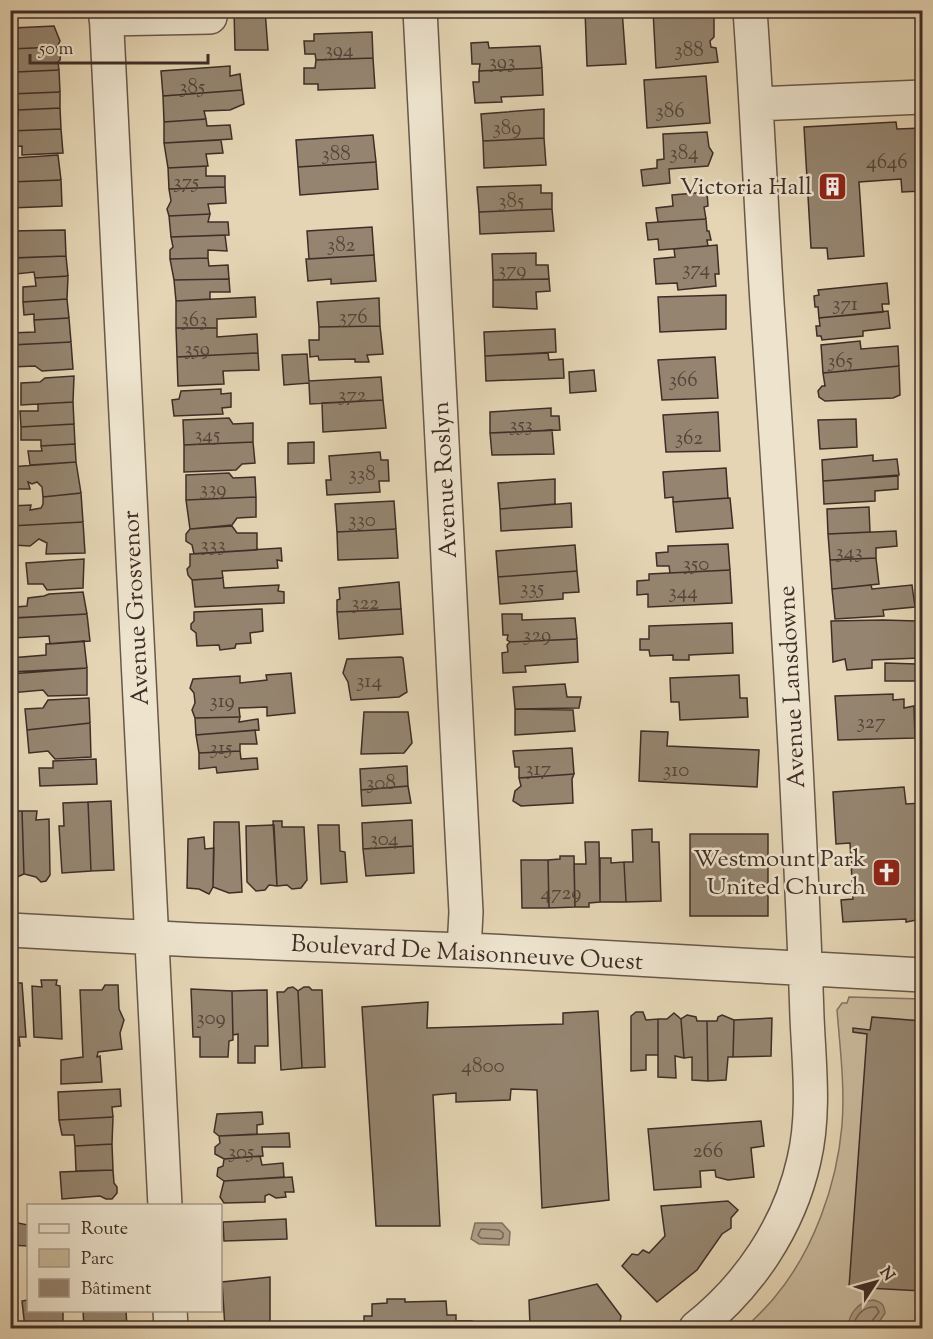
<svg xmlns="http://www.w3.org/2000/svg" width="933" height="1339" font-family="'Sorts Mill Goudy',serif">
<rect width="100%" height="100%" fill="#e5d5b4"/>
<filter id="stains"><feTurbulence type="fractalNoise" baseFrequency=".00333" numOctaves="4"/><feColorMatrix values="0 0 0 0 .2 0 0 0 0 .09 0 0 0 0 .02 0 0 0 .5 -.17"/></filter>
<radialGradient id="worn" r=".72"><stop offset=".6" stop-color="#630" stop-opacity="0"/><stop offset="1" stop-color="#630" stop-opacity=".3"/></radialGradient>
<path fill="#c9b99c" stroke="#847462" stroke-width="1.5" d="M849,997L922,999V1328H745C754,1319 765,1309 774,1298C813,1252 837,1185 842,1125C845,1087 840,1048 837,1010L842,1003H847Z"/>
<path fill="#ad9c84" stroke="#81705f" stroke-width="1.5" d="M475,1223H502L510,1232L509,1245L479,1244L471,1239Z
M873,1300C882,1302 884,1305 885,1313L875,1328H848C849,1313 858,1302 873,1300Z"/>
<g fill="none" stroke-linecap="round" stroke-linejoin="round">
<path stroke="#766556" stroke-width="1.5" d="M481,1229L499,1230L503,1233V1237L501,1239L481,1238L478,1235Z
M853,1328C855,1316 863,1306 876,1307L879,1312L872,1321L870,1328"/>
</g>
<path fill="#958570" stroke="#3f2e27" stroke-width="1.5" d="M10,10H59V15L10,16Z
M234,10H265L268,50H235Z
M306,10H370V11L317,13H306Z
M473,10H574V11L479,16Z
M585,10H622L626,64L587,66Z
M653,10H714V37L710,41L711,47L716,48L718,62L656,68Z
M54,26L60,41L57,47L10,49V35H15L13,28Z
M372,32L373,58L316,60L315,54H305L304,41H314V34Z
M488,42L489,48L540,46L542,68L479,71L480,64H472L471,43Z
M57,47L61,51L60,60L58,62L59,70L16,72L15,65H10V49Z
M373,58L375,88L318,90V84H304V68H315L316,60Z
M230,66V76L240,74L242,90L163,96L161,71Z
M542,68L543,95L501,97L502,102L475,103L473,82H479V71Z
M59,70L60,92L10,94V81H16V72Z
M706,76L710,123L647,128L644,80Z
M242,90L244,104L230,110L204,111L206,119L164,122L163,96Z
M60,92V108L18,110V105H10V94Z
M60,108L61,129L10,131V116H18V110Z
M544,109V138L483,141L481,114Z
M206,119L207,126L230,125L232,139L164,143V122Z
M896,122L897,129L922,128V191L902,192L901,179L859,182L864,256L828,259L827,248H811L804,127Z
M61,129L63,153L22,155V146L10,147V131Z
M707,132L709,147L713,153L708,166L669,169L670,183L643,186L641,170L657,168V160L664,159L663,134Z
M373,135L376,162L298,167L296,140Z
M544,138L546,165L484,168L483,141Z
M221,140L223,153L206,154L208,166L168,168L164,143Z
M58,155L61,180L10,182V164L15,158Z
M376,162L378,189L300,195L298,167Z
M206,166V176H225V187L169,189L168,168Z
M61,180L62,206L10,208V182Z
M541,185V193H552V209L479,212L477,187Z
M225,187L226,203L208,204L210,214L169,216L167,209L171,201L169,189Z
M707,192L708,206L704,207L706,219L658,222L656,208L673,206L672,195Z
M552,209L554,231L480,234L479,212Z
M210,214L208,222H228L229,235L171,237L169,216Z
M706,219L707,231H709L711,240H707L708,246L659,250L658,239L648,240L646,223Z
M372,227L374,255L309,259L307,231Z
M65,230L66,256L10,258V231Z
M225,235L227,251L208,250V258L170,259V250L173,247L171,237Z
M717,245L719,274H715L716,286L678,290L677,283L656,284L654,259L675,257L674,249Z
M536,253V265H548L549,279L493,280L492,254Z
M374,255L376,281L331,284V279L308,281L306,259Z
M66,256L68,276L35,278L34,272L16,274V258Z
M208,258L209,266L228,265L229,279L174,280L170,259Z
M68,276L67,299L23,302V287L36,286L35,278Z
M229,279L230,292H210V299L176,301L174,280Z
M549,279L550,291L536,292L537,309L493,307V280Z
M887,283L889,304H882L883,312L819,318L818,307H815L814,296L819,295L818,290Z
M726,295V329L660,332L658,297Z
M255,297L256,317L217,319V328H176V301Z
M379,298L380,326L319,327L317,302Z
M67,299L69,318L34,320V314L24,315L23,302Z
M888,311L890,328L863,331V336L822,340L821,336H817L816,326H820L819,318Z
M69,318L71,342L11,345L10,333L35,332L34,320Z
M380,326L383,354L367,355L369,362H355V359L319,360L318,356L310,357L309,340H319V327Z
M176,328H217V337L257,334L258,353L177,357Z
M555,329L556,352L485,356L484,332Z
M860,341L861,349L898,346L899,366L823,373L821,345Z
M71,342L73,369L42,371L35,366L11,367V345Z
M258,353L259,370L223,371L224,384L178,386L177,357Z
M548,353L549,360L563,359L564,378L486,381L485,356Z
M307,354L309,381L381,377L383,400L310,404L309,383L284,385L282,355Z
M715,357L718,398L662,400L658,360Z
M899,366L900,395L893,398L825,401L819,397L818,391L822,386H825L823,373Z
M594,370L596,391L570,393L569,372Z
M74,376L73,402L21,405V383L40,382L45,378Z
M221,389V394L231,393V407L222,408L223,414L174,416L172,400L179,399L181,391Z
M383,400L386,428L323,432L322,403Z
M73,402L74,424L21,427L20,411H38V404Z
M551,408V416H559L560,430L490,433V412Z
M718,412L720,451L666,452L663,415Z
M229,418L233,424L253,423V442L184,445L183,420Z
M856,419L857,447L820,449L818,420Z
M74,424L75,444L41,446V440H21V427Z
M552,430L554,454L492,455L490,433Z
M253,442L255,463L242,464L236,470L184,472V445Z
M314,442V463L288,464V443Z
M75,444L76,462L30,465L28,451H42L41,446Z
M380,452L381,460H388L389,481H379L380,492L327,495L326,480H331L329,456Z
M873,455V461L897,459L899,475L823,481L822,460Z
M76,462L81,493L43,497L42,487L37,482L32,484L28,482L30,489H10V467Z
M726,468L728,498L673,502V497L665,498L663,472Z
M229,473L233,478L255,477L256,497L186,500V475Z
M898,476V489L875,491V501L824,504L823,481Z
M555,479V504L500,509L498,483Z
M81,493L83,522L10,526V506L31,505L30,510L41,508L43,504V497Z
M256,497V517L237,518L232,525L190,529L186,500Z
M730,498L733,528L676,532L673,502Z
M394,501L396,529L337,532L335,504Z
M571,503L572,527L501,531L500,509Z
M869,507L870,532L828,534L827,509Z
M83,522L85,553L46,554L47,543L39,539L30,546L12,545L10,548V526Z
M232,526L237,533H257V550L194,554L192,545L186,541V534L190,529Z
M396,529L398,558L338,560L337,532Z
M896,531L897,546L876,548V558L830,560L828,534Z
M728,544L730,570L670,573L669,566H657L656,553L668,552V546Z
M575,545L577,571L498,577L496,551Z
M281,548L282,561L277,560L278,568L222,571L223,578L192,580L188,575L187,569L190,566V554Z
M876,558L879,584L832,589L830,560Z
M84,559L83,588L47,590L43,584H28L26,563Z
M730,570L732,603L648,607V594L637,595V581L649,580V574Z
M577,571L579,592L563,593V599L500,604L498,577Z
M223,578L224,588L279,585L278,591L284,592V603L195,607L192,580Z
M399,582L401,609L337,612V600L340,599L339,588Z
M871,585L872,589L912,585L915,607L883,610L884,616L835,619L832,589Z
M83,592L87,614L16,618V607L27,606L28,598L44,596L49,594Z
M262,609L263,631L250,633L251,643L236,644L235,648L220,650L219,645L197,646L196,633L191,629V624L194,621V612Z
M401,609L403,634L339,639L337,612Z
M87,614L90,641L50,644L49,636L13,638L12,618Z
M502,614H522V620L575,618L577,639L510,642L507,640L508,635H503Z
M883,620L917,621L919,658L872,660V668L847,670L845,659L833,662L831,621Z
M732,623L733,653L689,655V660H673V655L650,656L649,650H640V639H649V626Z
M577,639L578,662L525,666L526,672L503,673L502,653L508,652L507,645L510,642Z
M84,641L87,668L10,672V658L46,655V644Z
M401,657L403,658L407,692L399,697L351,700L348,682L343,673L347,659Z
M885,663L917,664L918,681H885Z
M87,668V695L48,696L43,690L10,693V674Z
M291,673L295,713L267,716V707L239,708L240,717L195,718L192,710L195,703L194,693L190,688L193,679L240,676V683L267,680L266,675Z
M739,675L740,698H747L748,717L680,720L679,702H671L670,678Z
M565,684L567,697H581L579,708L515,709L513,687Z
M893,694V700L904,699V708L914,706L915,738L838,740L835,696Z
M89,698L90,723L27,730L25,709L43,708L48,700Z
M515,709L573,710L575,731L515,735Z
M364,712H408L412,743L404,753L361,754Z
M240,717L239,722L258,719L259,730L196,735L195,718Z
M90,723L91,757L55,759L48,751L29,753L27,730Z
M255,730L257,744H240V751L199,753L196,735Z
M641,731L668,732L667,746L759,750L757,787L639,781Z
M572,748L574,774L519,778V767H515L513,751Z
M240,751L241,759L257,758L258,769L217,773L216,767L199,769V753Z
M96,759L97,784L40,786L39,768H53V761Z
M407,766L408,786L361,790L360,769Z
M574,774L572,779L573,803L521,806L513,801L515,791L521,786L519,778Z
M408,786L411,803L362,806L361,790Z
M904,787L906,804L922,803V919L906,922V919L843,922L841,900L853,899L850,843L836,844L833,792Z
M111,801L114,870L91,871L88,802Z
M88,802L91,871L62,873L59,826H64L63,803Z
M10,811H22L24,874L10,880Z
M22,811H37L36,820L49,819L50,875L46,881L41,882L36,877L24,874Z
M412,820L413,846L363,849L362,823Z
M273,821H282V827H304L307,880L301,888L292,889L287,885L277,886Z
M214,822H239L242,892L229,893L213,887Z
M274,825L277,886L269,885L265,890L256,891L247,882L246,826Z
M318,825H339L340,851L345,852L347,882L321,884Z
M652,829V842H659L661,901L626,902L624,862H633L632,830Z
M690,834H768V916H690Z
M204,837L205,849L214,848L213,887L209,894L199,889L187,888L188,839Z
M585,842H599L600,902L589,903V907H575L574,864H586Z
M413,846L414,873L366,876L363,849Z
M560,856H574L575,907L549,908L548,860L560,859Z
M600,858H611V863L624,862L626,902H600Z
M521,860H548L549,908H522Z
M41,980H57L56,985L60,986L62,1039L34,1037L32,986L42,987Z
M10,983H22L26,1037H19L20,1046H10Z
M105,985H118L119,1009L124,1020L120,1033L122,1049L98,1052L97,1057L100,1056L102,1082L61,1084V1060L83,1057L80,990H102Z
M293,987L298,991L302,1068L281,1070L277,992H284L288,988Z
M304,987H309L312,990H322L325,1067L302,1068L298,991Z
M191,989L232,991L233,1040L229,1041L228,1057H200V1037H193Z
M267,990L268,1046H255V1063H238V1034L233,1035L232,991Z
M428,1002L427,1028L563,1024V1013L598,1011L609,1200L542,1208L537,1090L511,1089L510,1100L456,1102V1093L433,1095L440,1226H376L362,1007Z
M636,1012H643L646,1020L658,1019V1055H646V1070L631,1071V1016Z
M674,1013L681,1019L684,1058L675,1056L676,1078L658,1077V1019H667Z
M687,1015L696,1017L697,1021H707L708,1081L692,1080V1057L684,1058L681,1019Z
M722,1015L734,1020L733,1057H728L726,1080L708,1081L707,1021H717L718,1017Z
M872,1017L922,1021V1291L849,1287L867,1034L853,1032V1028L870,1030Z
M772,1018L771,1056L733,1057L734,1020Z
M120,1089L121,1106L112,1107L113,1117L59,1120L58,1092Z
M262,1112L263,1124L257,1125V1134L219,1136L214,1132L217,1114Z
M113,1117L112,1144L75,1146L74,1135H62L59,1120Z
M761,1121L764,1146L751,1148L754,1177L728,1180L716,1177L715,1170L700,1171L701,1187L654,1190L648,1129Z
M289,1133L290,1147H262L263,1156L224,1159L215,1154V1147L220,1143L219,1136Z
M112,1144L113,1170L76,1171L75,1146Z
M260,1156L262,1165L283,1163L284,1177L224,1181L217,1176L218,1168L223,1166L224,1159Z
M113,1170L114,1183L117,1187V1193L112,1199H106L100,1196L62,1199L60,1172Z
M292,1177L294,1192H285L286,1197L276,1198L269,1194L265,1196V1202L224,1203L220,1197L224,1181Z
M728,1201L738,1210L731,1218V1228L722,1234L697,1270L657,1302L622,1266L632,1254L638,1255L643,1250L649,1253L665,1236L661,1206Z
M286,1219L287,1239L224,1241L223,1222Z
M13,1222L28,1225V1246L10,1245Z
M270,1277V1328H225L222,1282Z
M597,1284L621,1316L620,1322L607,1323V1328H360V1323H364V1316H372V1304L387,1303V1299H405V1302L446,1301L447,1315H456V1321H472V1328L530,1326L529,1300Z
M28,1300V1310H63V1328H25L22,1301Z
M83,1310H126L127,1328H84Z"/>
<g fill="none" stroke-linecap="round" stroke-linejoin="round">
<defs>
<path id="minor" d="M106,10L165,1206
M420,10L466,912L464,950
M106,19L210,17V10
M757,104L922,97
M10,930L196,940L490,951L922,975
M170,1310L171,1328
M696,1328C749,1286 789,1227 804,1160C815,1113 809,1064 807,1017C805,954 802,890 799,827C791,652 779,477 767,303C761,205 757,108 750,10"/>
</defs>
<use href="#minor" stroke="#68584a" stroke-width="36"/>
<use href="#minor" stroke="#eee4ce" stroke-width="33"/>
</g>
<defs>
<symbol id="building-square" viewBox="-11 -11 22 22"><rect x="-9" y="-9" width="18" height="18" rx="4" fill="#8f2418" stroke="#eee4ce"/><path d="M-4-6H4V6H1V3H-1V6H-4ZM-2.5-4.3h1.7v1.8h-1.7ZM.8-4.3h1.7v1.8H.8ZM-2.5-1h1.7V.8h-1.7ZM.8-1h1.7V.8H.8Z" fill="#fff"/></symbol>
<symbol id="church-square" viewBox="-11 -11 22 22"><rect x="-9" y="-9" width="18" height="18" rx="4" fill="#8f2418" stroke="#eee4ce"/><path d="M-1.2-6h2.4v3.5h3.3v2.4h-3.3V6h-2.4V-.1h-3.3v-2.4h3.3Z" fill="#fff"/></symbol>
</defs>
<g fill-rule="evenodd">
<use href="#building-square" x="816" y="170" width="33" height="33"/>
<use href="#church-square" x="870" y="856" width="33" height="33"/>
</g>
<g text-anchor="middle" stroke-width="5" stroke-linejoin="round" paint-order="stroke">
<g font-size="21" fill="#544439">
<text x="339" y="56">394</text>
<text x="689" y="56">388</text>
<text x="502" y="68">393</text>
<text x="192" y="93">385</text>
<text x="670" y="117">386</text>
<text x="507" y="134">389</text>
<text x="684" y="159">384</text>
<text x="336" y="160">388</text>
<text x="887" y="168">4646</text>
<text x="186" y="188">375</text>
<text x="511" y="207">385</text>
<text x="341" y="251">382</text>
<text x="696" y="275">374</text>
<text x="512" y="276">379</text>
<text x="845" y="310">371</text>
<text x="353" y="323">376</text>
<text x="194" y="326">363</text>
<text x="197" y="355">359</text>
<text x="840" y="367">365</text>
<text x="683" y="386">366</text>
<text x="352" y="401">372</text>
<text x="521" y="431">353</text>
<text x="207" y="441">345</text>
<text x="689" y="444">362</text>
<text x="362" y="480">338</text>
<text x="213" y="495">339</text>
<text x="362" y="526">330</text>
<text x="213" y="551">333</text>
<text x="849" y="558">343</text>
<text x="696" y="570">350</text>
<text x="532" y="594">335</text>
<text x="683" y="598">344</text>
<text x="365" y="609">322</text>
<text x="537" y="641">329</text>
<text x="369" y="687">314</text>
<text x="222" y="707">319</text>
<text x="871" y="728">327</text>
<text x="221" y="754">315</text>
<text x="538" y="775">317</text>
<text x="676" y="776">310</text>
<text x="381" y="789">308</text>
<text x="384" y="845">304</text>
<text x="561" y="899">4729</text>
<text x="211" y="1024">309</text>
<text x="483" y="1072">4800</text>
<text x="708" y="1157">266</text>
<text x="241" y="1158">305</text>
</g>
<g font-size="24" fill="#3f2e27" stroke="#eee4ce" text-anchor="end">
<text x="812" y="194">Victoria Hall</text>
<text x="866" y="866">Westmount Park<tspan x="866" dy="28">United Church</tspan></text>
</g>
<g font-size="24" fill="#3f2e27" stroke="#eee4ce">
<text transform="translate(444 480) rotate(-93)" y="8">Avenue Roslyn</text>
<text transform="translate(135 608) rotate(-93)" y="8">Avenue Grosvenor</text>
<text transform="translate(791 687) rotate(-93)" y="8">Avenue Lansdowne</text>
<text transform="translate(467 952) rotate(3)" y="8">Boulevard De Maisonneuve Ouest</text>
</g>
</g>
<rect width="933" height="1339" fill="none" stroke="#e5d5b4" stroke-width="36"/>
<rect x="12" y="12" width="909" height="1315" fill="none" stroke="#3f2e27" stroke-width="3"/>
<rect x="18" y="18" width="897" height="1303" fill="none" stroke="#3f2e27" stroke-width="1.5"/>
<rect x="27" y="1204" width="195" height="108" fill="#eee4ce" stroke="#a89b8b" stroke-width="1.5"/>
<rect x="39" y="1224" width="30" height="9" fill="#eee4ce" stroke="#a89b8b" stroke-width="1.5"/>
<text x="81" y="1234" font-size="18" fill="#3f2e27">Route</text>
<rect x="39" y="1249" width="30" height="18" fill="#c9b99c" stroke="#a89b8b" stroke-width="1.5"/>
<text x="81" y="1264" font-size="18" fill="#3f2e27">Parc</text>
<rect x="39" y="1279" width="30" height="18" fill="#958570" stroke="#a89b8b" stroke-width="1.5"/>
<text x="81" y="1294" font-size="18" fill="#3f2e27">Bâtiment</text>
<g transform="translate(876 1282) rotate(54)" stroke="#eee4ce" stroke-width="4.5" paint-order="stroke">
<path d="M0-4.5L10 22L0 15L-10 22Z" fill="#3f2e27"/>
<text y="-9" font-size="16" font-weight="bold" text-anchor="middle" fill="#3f2e27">N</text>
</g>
<path d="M30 54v9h178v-9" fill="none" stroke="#3f2e27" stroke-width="3"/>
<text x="39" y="54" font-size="18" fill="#3f2e27" stroke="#eee4ce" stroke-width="4.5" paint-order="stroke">50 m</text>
<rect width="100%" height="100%" filter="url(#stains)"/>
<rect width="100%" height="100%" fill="url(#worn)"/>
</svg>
